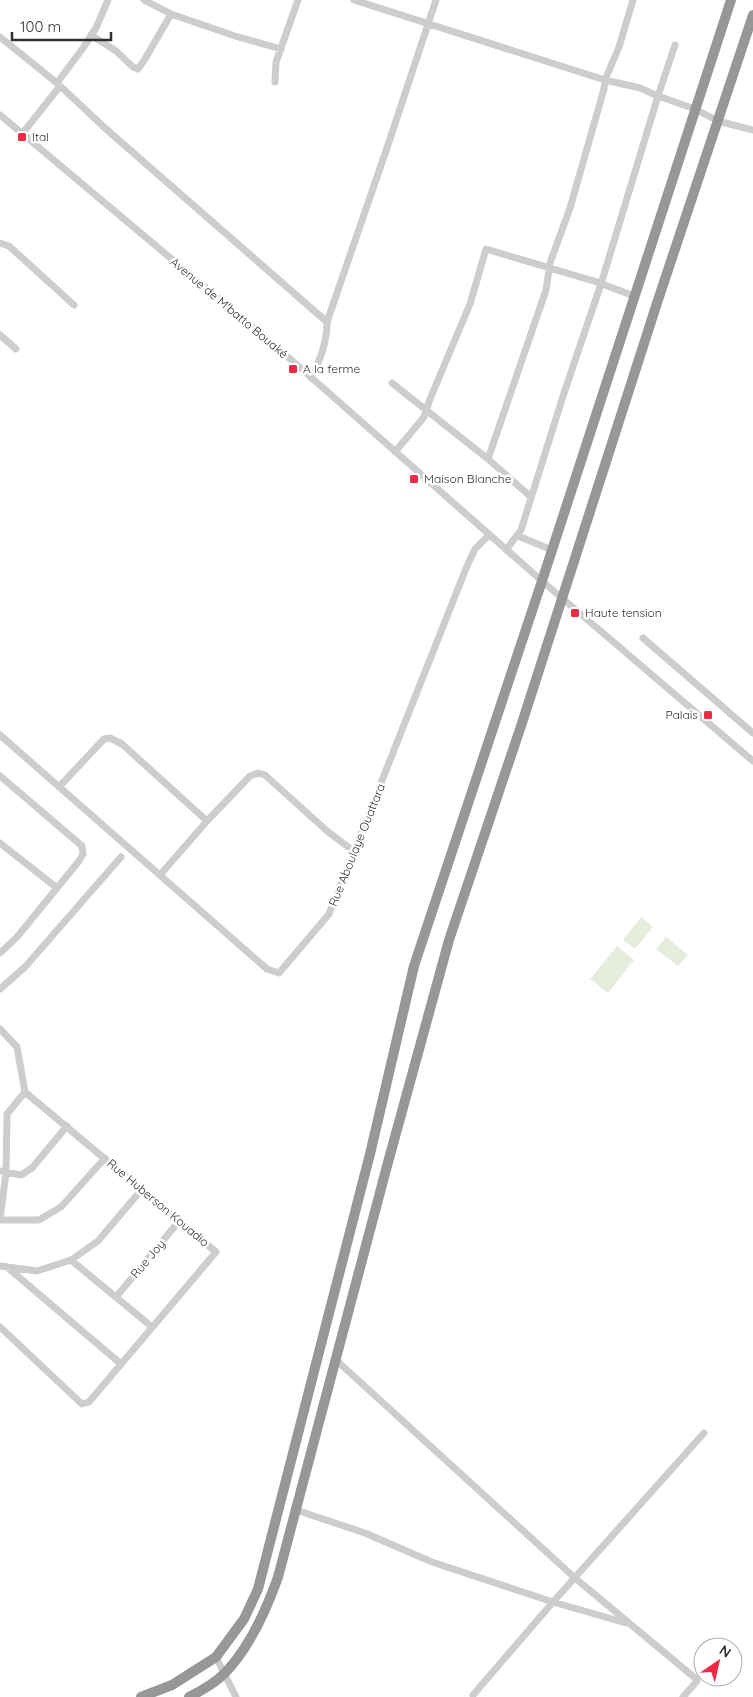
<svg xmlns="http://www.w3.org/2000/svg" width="753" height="1697" font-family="Quicksand,sans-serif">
<rect width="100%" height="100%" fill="#fff"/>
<path fill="#e7eddd" d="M641,917L653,927L635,949L623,940Z
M666,937L688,955L678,966L656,949Z
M617,946L634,960L608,993L590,979Z"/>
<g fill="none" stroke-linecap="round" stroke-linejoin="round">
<path stroke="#cdcdcd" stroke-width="7" d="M144,0L171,14L235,36L281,49
M354,0L605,80L640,88L658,96L695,109L718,121L753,130
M91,35L116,51L133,67L138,69L145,59L171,14
M0,37L57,83L106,129L327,322
M275,82L276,62L298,0
M57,83L83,48L96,28L108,0
M0,115L279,349L542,581L753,761
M22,134L60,86
M0,243L9,246L74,305
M0,335L16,349
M311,378C320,360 327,343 327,322L388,145L436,0
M392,383L488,459L531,497
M395,452L424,417L430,399L470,304L486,249L597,282L634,296
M488,459L546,290L550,263L570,208L604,89L605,80L619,47L633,0
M518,536L552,550
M506,550L521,530L564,393L601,284L658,96L675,45
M643,638L753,733
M0,735L267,969L279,973L329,914L467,566L475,549L489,535
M0,776L82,846L83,854L79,861L17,937L0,953
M59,787L104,739L110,738L122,744L207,821L250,776L258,773L265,775L327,831L355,852
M0,843L57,888
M160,875L207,821
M0,989L25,967L121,857
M0,1029L17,1047L25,1092L216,1252L89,1402L82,1404L0,1327
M0,1171L21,1175L32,1168L67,1126
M0,1219L6,1173L7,1114L25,1092
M0,1220H39L61,1207L105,1158
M71,1260L152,1327
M0,1266L37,1271L71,1260L98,1241L142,1189
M7,1267L121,1364
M116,1297L180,1220
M336,1360L575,1578L695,1678L697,1681L683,1697
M296,1510L365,1533L432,1562L553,1602L626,1623
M216,1657L236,1697
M473,1695L553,1602L704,1433"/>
<path stroke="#979797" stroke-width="10" d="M141,1697L172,1685L216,1657L244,1619L258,1589L370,1154L414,966L542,581L731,0
M189,1697C201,1691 216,1682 225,1673C250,1647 266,1611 278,1577L387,1166L449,940L523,720L657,303L753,15"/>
</g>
<g fill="#ed2b44" stroke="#fff" stroke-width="2">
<rect x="17" y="132" width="10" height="10" rx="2.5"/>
<rect x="288" y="364" width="10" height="10" rx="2.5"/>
<rect x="409" y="474" width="10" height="10" rx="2.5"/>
<rect x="570" y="608" width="10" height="10" rx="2.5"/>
<rect x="703" y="710" width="10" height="10" rx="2.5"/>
</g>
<g text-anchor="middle" stroke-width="5" stroke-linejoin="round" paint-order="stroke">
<g font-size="12" fill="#303030" stroke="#fff" text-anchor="start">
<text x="32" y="141">Ital</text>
<text x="303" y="373">A la ferme</text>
<text x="424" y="483">Maison Blanche</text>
<text x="585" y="617">Haute tension</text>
<text x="698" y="719" text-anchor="end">Palais</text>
</g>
<g font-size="12" fill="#303030" stroke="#fff">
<text transform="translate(229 308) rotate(40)" y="4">Avenue de M'batto Bouaké</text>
<text transform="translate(357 845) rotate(-68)" y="4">Rue Aboulaye Ouattara</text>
<text transform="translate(158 1203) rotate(40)" y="4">Rue Huberson Kouadio</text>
<text transform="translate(148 1259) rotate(-50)" y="4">Rue Joy</text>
</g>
</g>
<g transform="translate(718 1662) rotate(34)"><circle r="24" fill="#ffffff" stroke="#acacac"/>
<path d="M0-4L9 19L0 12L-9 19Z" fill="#ed2b44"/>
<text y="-8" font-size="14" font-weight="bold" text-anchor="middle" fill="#303030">N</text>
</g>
<path d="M12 32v8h99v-8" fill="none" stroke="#303030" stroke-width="2.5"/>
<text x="20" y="32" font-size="15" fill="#303030" stroke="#ffffff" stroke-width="4" paint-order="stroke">100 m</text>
</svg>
